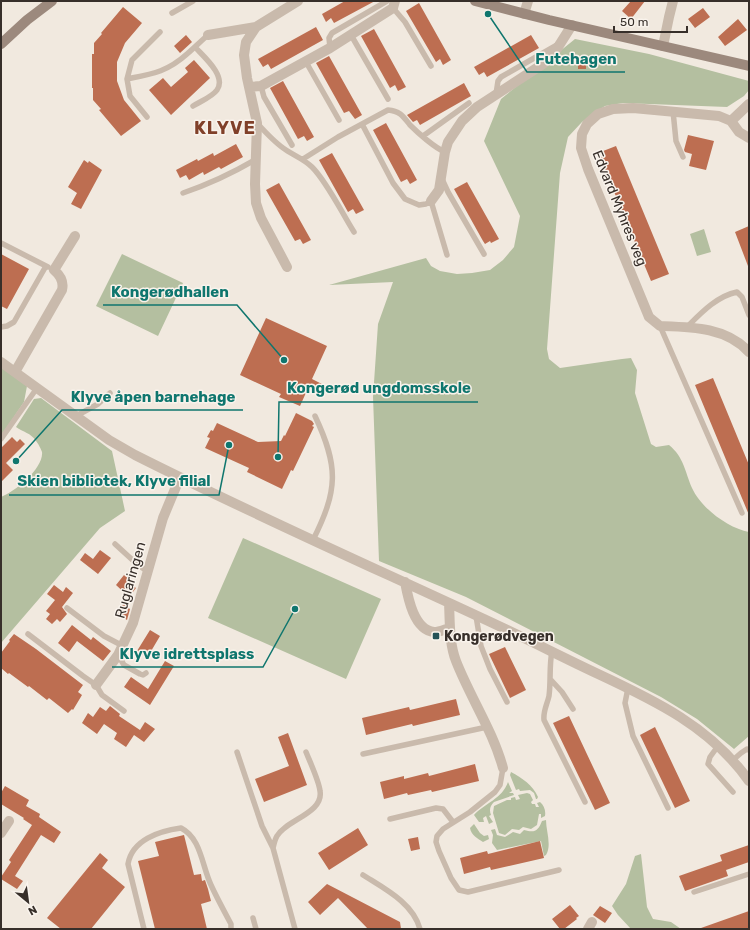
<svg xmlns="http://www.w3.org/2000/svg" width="750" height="930" font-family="Rubik,sans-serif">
<rect width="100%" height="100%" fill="#f1e9df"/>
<path fill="#b4bfa0" d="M575,39L649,54L749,81V90L744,96L727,107L623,103L605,106L582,122L568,137L560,173L547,349L549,359L560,368L622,359L631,358L637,370L635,393L651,444L656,447L669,445C684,457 685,472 692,488C701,508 728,528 749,532V736L734,749L697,719L661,697L466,597L379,561L373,397L378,324L393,282L329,285L426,258L431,266L440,271L457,274L472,273L490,270L503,260L514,247L520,216L484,141L501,99Z
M704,229L711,252L697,256L690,234Z
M122,254L183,283L158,336L96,306Z
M1,367L27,386L24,402L1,436Z
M41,398L112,451L125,511L100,528L1,643V497C15,492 44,468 42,452C41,449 38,443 36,441C31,433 23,432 16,427L34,399Z
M243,538L381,599L346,679L208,618Z
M511,772C522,778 533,785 538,797L537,799H536L534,793L530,790L520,791L519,789L516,790L510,775Z
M508,782L512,791L509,793H513L514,795L494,802C490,806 489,810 491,815L489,816L493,822L489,824L486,816L483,818L484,822H479L474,815C485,803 502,799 508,782Z
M527,793L530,794L533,800L531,802L532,804H535L536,807H539L537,803L540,802C544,805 546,811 545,816L541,818V814H539L537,825L531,829L523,827L519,830L512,829L505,835L499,833L493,813L494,806L507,800H511V798L515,797L516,800L520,799L518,795Z
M546,820C546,831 552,845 546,855L544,856L541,841L497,850L492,843L493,835L491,830L495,829L497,835L505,837L513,832L520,834L524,830C535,833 538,831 542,821Z
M474,824L480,833L484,836L488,835L489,839L483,842C478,839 471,835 470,828Z
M641,854L647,907L653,919L671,922L681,929H631L618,915L612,906L626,884L635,856Z"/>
<path fill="#bd6e51" d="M345,1H375L334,23L331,18L326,22L322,14Z
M631,1H645L631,19L622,11Z
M419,3L451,60L443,65L440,59L436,62L406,11Z
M123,7L142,23L125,43L117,62V81L124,100L141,121L121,136L99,110L101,109L93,100V88H92V54H94V43L102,34L101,33Z
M703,8L710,17L695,28L688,19Z
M738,19L747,30L725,46L718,37Z
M316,27L323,40L271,69L268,64L263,67L258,59Z
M374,29L406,87L398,91L395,85L390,88L361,36Z
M186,35L192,42L180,53L174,46Z
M531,35L539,48L487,77L484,72L479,75L474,67Z
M329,56L362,115L355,119L349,111L344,113L316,63Z
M194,60L210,78L171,115L149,90L163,78L171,87L188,72L185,68Z
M578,62H586V69H578Z
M283,81L314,137L307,141L304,136L298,139L270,88Z
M464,83L471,96L420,125L417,120L413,122L407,115Z
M386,123L417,180L410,184L407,179L401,182L373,130Z
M688,135L714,141L706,170L689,166L692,154L685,152L684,150Z
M236,144L243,157L221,169L219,167L204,175L203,172L189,180L186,175L180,178L176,170L197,159L198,161L213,153L214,156Z
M616,146L669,274L651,281L598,153Z
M332,153L364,210L356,214L353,209L348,212L319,160Z
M84,160L88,163L89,161L102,170L81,209L71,204L77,193L68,187Z
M467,182L499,239L491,243L490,241L485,244L483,241L454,189Z
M279,183L311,240L303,244L300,239L295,241L266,190Z
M749,226V266H748L735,232Z
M1,254L29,269L7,309L1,306Z
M266,318L327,346L312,379L322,384L319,391L309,386L300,406L279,397L281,394L240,375Z
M713,378L749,465V515L695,385Z
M296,413L312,421L314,424L312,426L314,427L293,471L291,470L282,489L247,472L249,468L205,448L210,438L207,437L211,430L213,431L217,423L258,442L281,441L284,435L285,436Z
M12,437L17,442L20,439L25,444L6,463L13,470L1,482V448Z
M100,550L111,558L98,574L80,560L85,553L93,559Z
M124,575L135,584L133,586L136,588L129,597L116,585Z
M54,585L63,592L66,587L73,593L62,607L67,614L60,622L57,619L52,624L46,619L50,614L46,611L55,600L47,594Z
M123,604L130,609L127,620L118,614Z
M72,625L91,640L93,637L111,651L103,661L77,641L69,652L58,643Z
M150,630L160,636L147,658L137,651Z
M14,634L36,649L83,685L78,692L82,695L73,710L72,709L68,713L49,698L47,700L29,686L28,687L9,673L8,674L1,668V653L10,641L9,640Z
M505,647L526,690L510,698L489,654Z
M165,661L174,666L150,705L124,687L131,677L148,689Z
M456,699L460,715L413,726L412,724L366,735L362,718L409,707L410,710Z
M110,706L120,714L119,716L140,730L145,722L155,729L144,742L134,735L126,747L114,739L117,733L104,724L97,734L82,723L88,713L93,717L100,707L106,711Z
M569,716L610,803L595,810L553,723Z
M655,727L690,801L675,808L640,735Z
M288,733L307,785L264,802L255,779L289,766L278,737Z
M475,764L479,781L432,792L431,790L408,795L407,793L384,799L380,782L404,776V779L428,773L429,776Z
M5,786L29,800L26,806L40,814L39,817L61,832L54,843L41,835L15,876L23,881L17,889L1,879V877L11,862L9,860L32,825L23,819L24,818L1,804V793Z
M358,828L368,845L329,870L318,853Z
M184,835L194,875L201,874L202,881L205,880L208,889L211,901L201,904L207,929H155L138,861L159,856L155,842Z
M418,837L420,849L411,851L408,839Z
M540,841L544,858L491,870L490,867L464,874L460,858L487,851L488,854Z
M749,845V862L726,870L728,876L685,891L679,876L722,861L720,855Z
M100,853L108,860L102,868L125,887L91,929H61L47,918Z
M327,884L400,922L401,929H368L338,898L320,915L308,902Z
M570,905L579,916L576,918L577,919L564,929H560L552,919Z
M600,906L612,913L605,923L593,915Z
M749,911V929H701V928Z"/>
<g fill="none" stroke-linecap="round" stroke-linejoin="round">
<path stroke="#c9baac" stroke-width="5.5" d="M393,8L405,22L431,66
M172,13L193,1
M351,35L388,99
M330,48L329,38L332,33L387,1
M306,62L339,120
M127,79C152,74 167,72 187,54C194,48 201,41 208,35
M261,86L264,97L292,145
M496,94L498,81L501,77L557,45
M193,106C201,101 212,97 217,90C227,76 203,56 195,47
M673,111L676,141L683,157
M147,117L130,96L127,79L132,60L160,32
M257,123C266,133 275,143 286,150C295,156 304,159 312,167C327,182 342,213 354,232
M362,124L393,183L405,199L419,205L426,204L431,201L447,255
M423,136L469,103
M303,159L338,137L388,110C400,111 403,116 410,125C418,133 435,148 445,152
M442,179L448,192L484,254
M183,193C210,184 231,174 255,160
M1,243L48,267
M660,326L742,513
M1,327L7,326L14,322L46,266
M687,327C701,313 717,296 737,292L742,297L749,315
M76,416L98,404L110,393
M1,439L37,388
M313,540C338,490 339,467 315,416
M115,544L138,565L147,571
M67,608L104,636L123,646
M476,616L481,646L490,669L507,702
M28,634L83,676L96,685L102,695L124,711
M552,651C549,666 551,681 549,696C547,705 543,711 544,720L585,802
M118,655L124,665L140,674L143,675L146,673
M551,680L562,692L573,709
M628,688L625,703L633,736L668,808
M718,746L710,757L708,764L733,792
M237,752L262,826L273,848
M363,754L487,727
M733,760L741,753L747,749L749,750
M503,768L500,785L495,792L470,812L443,829L437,836L436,842L439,851L451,878L459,890L468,892L559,870
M390,819L436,808L443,809L453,822
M363,875C385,889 413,903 420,929
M694,892L749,874
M253,918L256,929
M144,929L128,864C132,840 159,831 181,828C201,838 202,866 211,885C217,898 224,911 231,924V929
M295,929L273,848C274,844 275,839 277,836C286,820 324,813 320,791C319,781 310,762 306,752"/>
<path stroke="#c9baac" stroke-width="10" d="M524,14L528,1
M208,35L256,27
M663,46L669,17L673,1
M249,87L261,86L330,48L393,8L395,1
M749,104L731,121L719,116L633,108L613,109L598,114L587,124L582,134L581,148L588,169L649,317L660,326C691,327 726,327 749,352
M731,121L739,132L749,138
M431,201L439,190L445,152L448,142L462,121L477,107L543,64L553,55L572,25
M287,267L261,218L256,203L255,184L257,123L247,78L244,55L246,42L256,27L298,1
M1,362L109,440L135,455C256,516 379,570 501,627C533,642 564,658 596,673C654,700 711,727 749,781
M15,372L62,290C64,282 61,276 54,270L75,236
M405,582C408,598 414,630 434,632C440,632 445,629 450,628
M449,603C450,622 449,643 456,661C470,697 493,731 503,768
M96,685L118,655L133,623L163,518L180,477
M1,833L9,821
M588,929L592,922"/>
<path stroke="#9c897d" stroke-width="10" d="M475,1L549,20L749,66
M1,44L27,20L52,1"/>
</g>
<rect fill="#235156" stroke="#f9f3ec" stroke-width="1.5" x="432" y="632" width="8" height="8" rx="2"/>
<g text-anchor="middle" stroke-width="3" stroke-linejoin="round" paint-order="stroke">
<g font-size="14" fill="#372f2a" stroke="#f9f3ec">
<text transform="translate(620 208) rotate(68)" y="5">Edvard Myhres veg</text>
<text transform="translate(130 580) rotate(-74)" y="5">Ruglaringen</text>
</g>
<g font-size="14" font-weight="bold" fill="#372f2a" stroke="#f9f3ec" text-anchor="start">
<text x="444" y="641">Kongerødvegen</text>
</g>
<g font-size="18" font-weight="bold" letter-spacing="1" fill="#804029" stroke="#f9f3ec">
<text x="225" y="134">KLYVE</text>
</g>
</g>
<path fill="none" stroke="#0f766e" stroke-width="1.5" d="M488 14L527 72H625M284 360L237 305H103M278 457L279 402H478M16 461L62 410H243M229 445L219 495H9M295 609L263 667H112"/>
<g fill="#0f766e" stroke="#f9f3ec" stroke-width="1.5">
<circle cx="488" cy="14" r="4"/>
<circle cx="284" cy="360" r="4"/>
<circle cx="278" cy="457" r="4"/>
<circle cx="16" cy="461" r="4"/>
<circle cx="229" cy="445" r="4"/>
<circle cx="295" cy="609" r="4"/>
</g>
<g font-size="15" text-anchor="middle" font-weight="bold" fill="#0f766e" stroke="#f9f3ec" stroke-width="3" stroke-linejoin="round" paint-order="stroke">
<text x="576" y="64">Futehagen</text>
<text x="170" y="297">Kongerødhallen</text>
<text x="379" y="393">Kongerød ungdomsskole</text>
<text x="153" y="402">Klyve åpen barnehage</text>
<text x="114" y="486">Skien bibliotek, Klyve filial</text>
<text x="187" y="659">Klyve idrettsplass</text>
</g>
<rect width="750" height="930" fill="none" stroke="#372f2a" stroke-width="4"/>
<g transform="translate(28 902) rotate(151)" stroke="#f9f3ec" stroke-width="3" paint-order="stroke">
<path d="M0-3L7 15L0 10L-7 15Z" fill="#372f2a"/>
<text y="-6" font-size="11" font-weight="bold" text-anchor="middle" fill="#372f2a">N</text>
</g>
<path d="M614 26v6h73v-6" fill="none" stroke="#372f2a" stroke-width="2"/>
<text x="620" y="26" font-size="12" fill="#372f2a" stroke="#f9f3ec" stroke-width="3" paint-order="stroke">50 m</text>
</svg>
